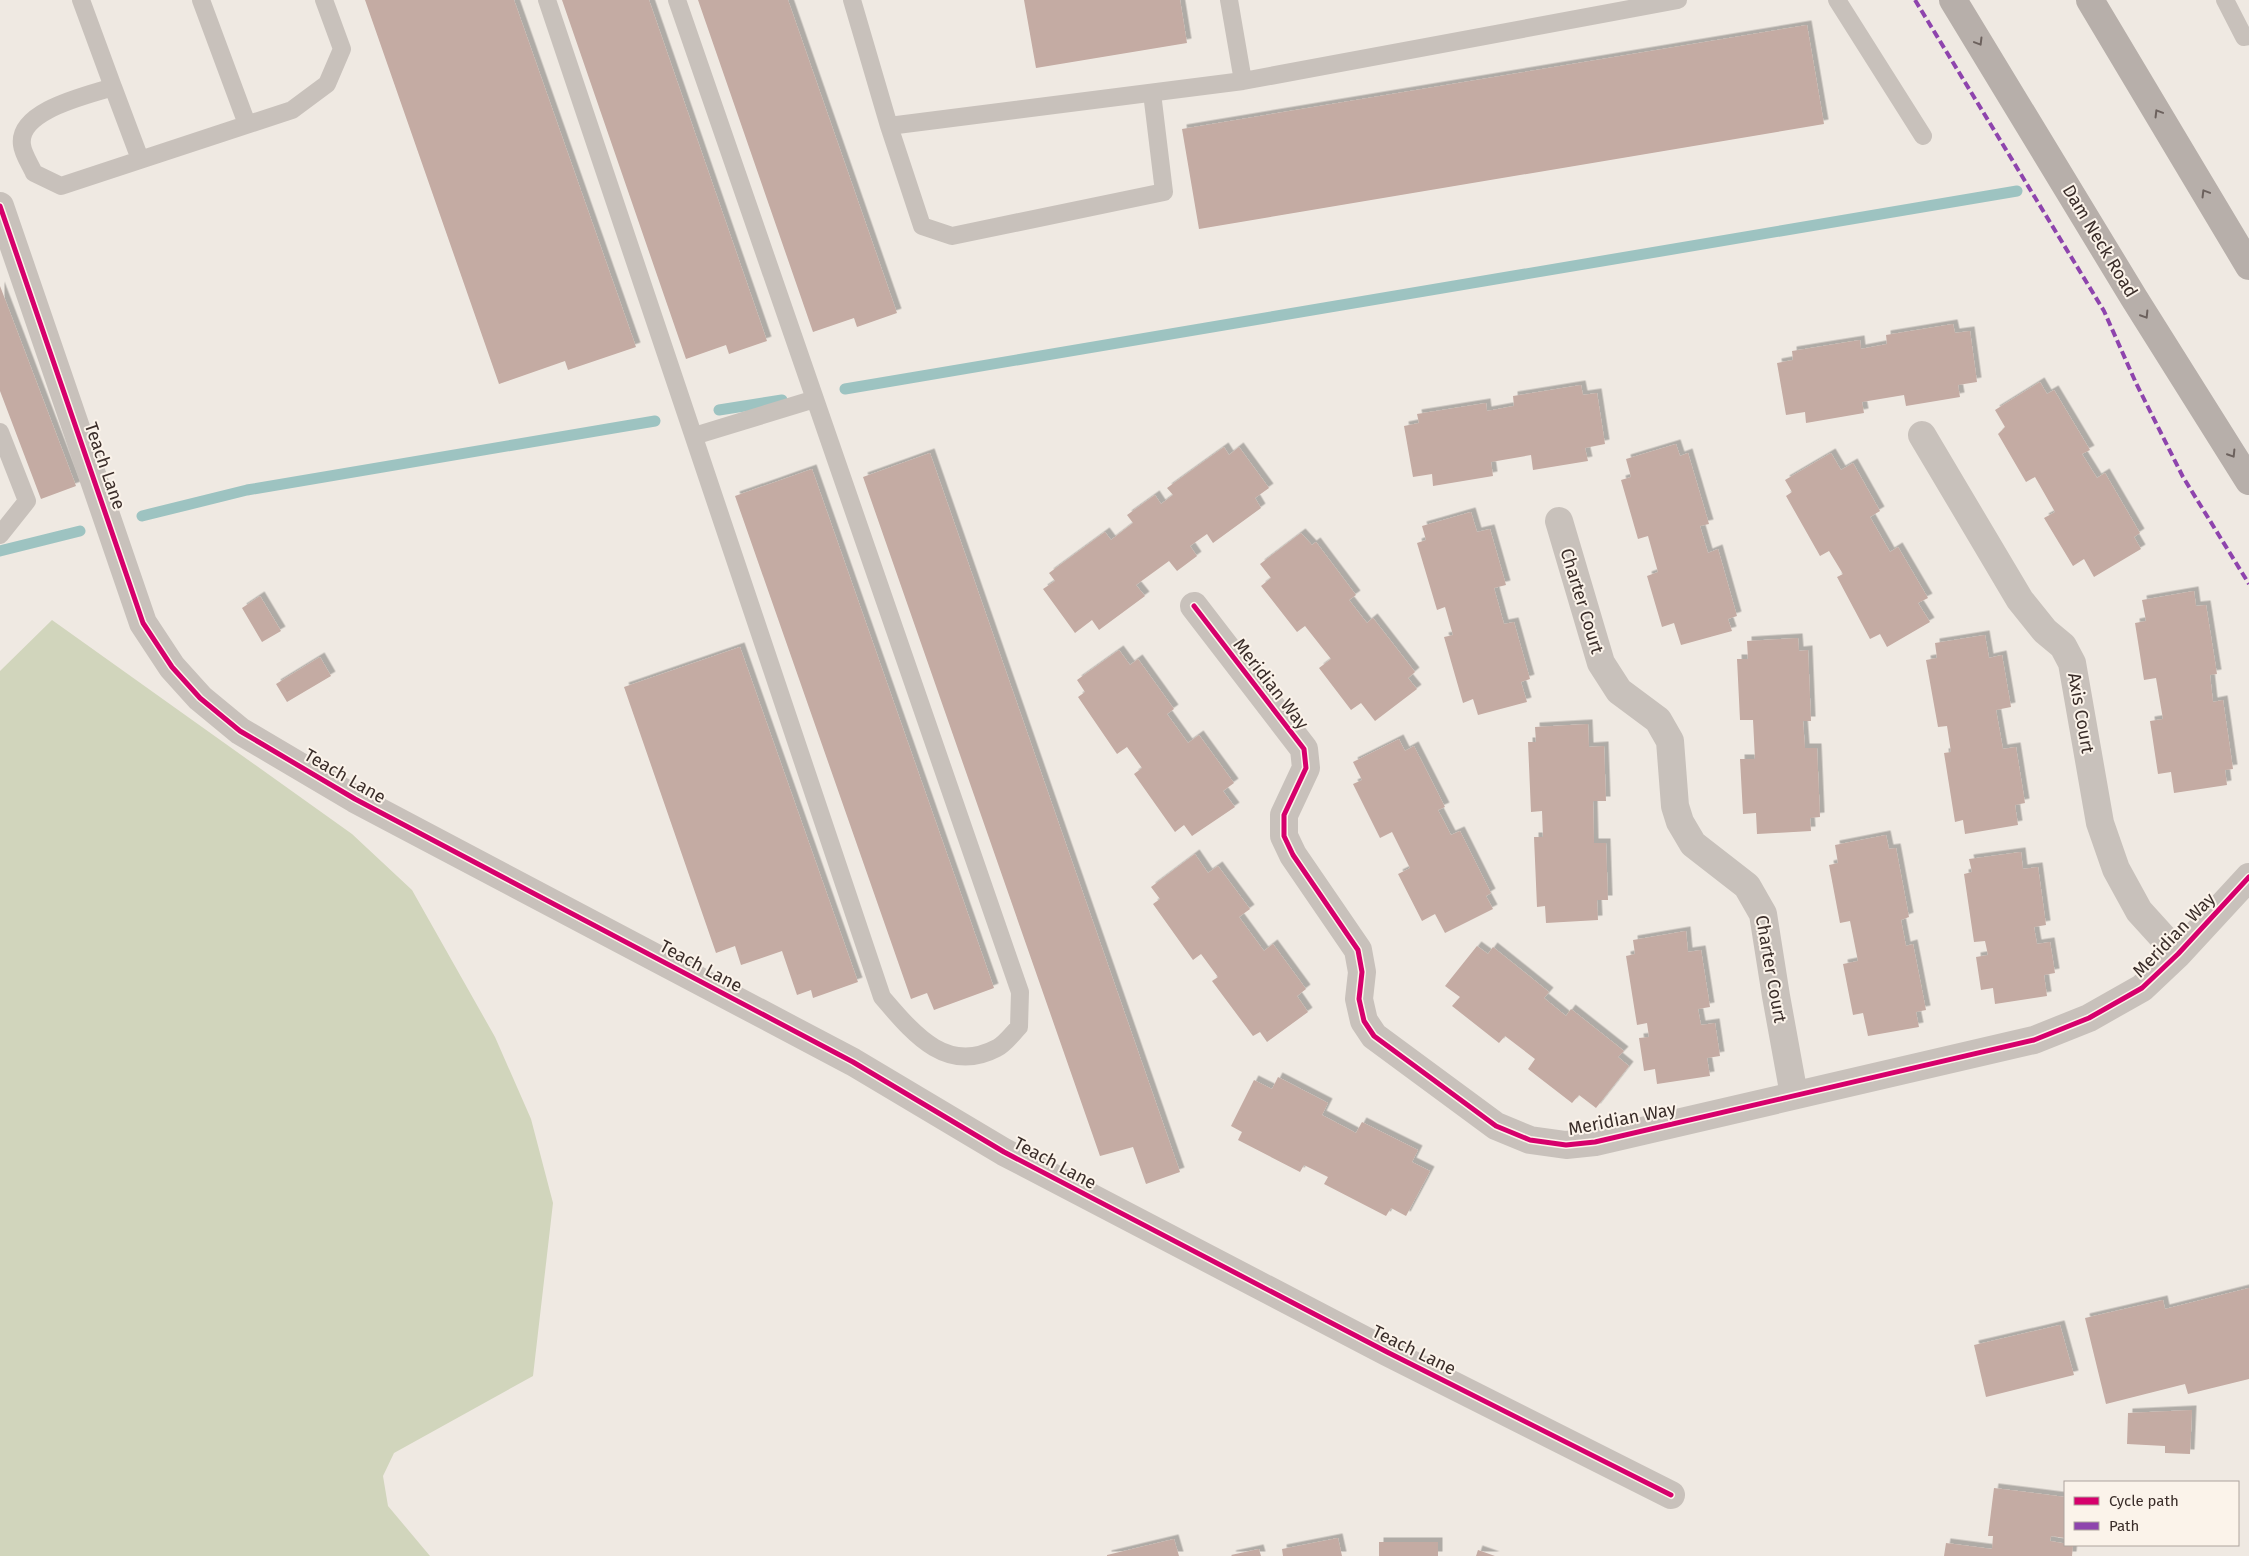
<svg xmlns="http://www.w3.org/2000/svg" width="2249" height="1556" font-family="'Fira Sans',sans-serif">
<defs>
<filter id="shadow"><feDropShadow dx="4.5" dy="-4.5" stdDeviation="0" flood-color="#0004"/></filter>
</defs>
<rect width="100%" height="100%" fill="#efe9e2"/>
<path fill="#d1d5bc" d="M52,620L352,834L412,890L495,1037L531,1119L553,1203L533,1376L394,1453L383,1476L388,1506L430,1556H0V671Z"/>
<g fill="none" stroke-linecap="round" stroke-linejoin="round">
<path stroke="#9dc3c1" stroke-width="11" d="M845,389L2017,191
M719,410L782,400
M142,516L247,490L655,421
M0,551L80,531"/>
</g>
<path fill="#c4aba3" filter="url(#shadow)" d="M365,0H514L636,347L568,370L565,361L499,384Z
M562,0H649L767,341L729,354L726,345L686,359Z
M698,0H788L897,313L857,327L854,318L813,332Z
M1024,0H1180L1187,43L1036,68Z
M1807,25L1824,124L1199,229L1182,129Z
M0,286L76,486L41,499L0,391Z
M1953,324L1955,333L1970,331L1977,382L1958,385L1960,397L1906,406L1904,395L1862,402L1864,413L1806,423L1805,412L1786,415L1777,363L1793,360L1792,351L1860,340L1861,349L1887,344L1886,335Z
M2040,382L2047,394L2054,390L2090,450L2082,454L2097,478L2105,473L2140,533L2134,537L2141,549L2094,577L2084,559L2073,566L2044,518L2055,512L2035,477L2026,482L1998,434L2005,427L1995,410Z
M1581,385L1583,395L1597,393L1605,444L1585,448L1588,461L1533,470L1531,455L1491,462L1493,476L1433,486L1432,474L1413,477L1404,426L1419,423L1417,414L1486,403L1487,411L1514,406L1513,396Z
M1676,444L1680,456L1688,453L1709,524L1700,526L1708,553L1718,549L1737,616L1728,619L1732,631L1681,645L1674,623L1662,627L1647,576L1658,572L1648,536L1638,539L1621,480L1631,477L1626,459Z
M1224,447L1229,455L1239,447L1269,488L1255,498L1261,508L1213,543L1207,534L1190,546L1197,556L1177,571L1169,561L1136,585L1145,596L1099,630L1092,620L1075,633L1043,589L1055,581L1049,573L1105,532L1111,540L1133,523L1127,515L1155,495L1161,504L1173,495L1167,488Z
M930,453L1180,1172L1146,1184L1133,1147L1100,1156L863,477Z
M1831,453L1841,470L1853,463L1880,511L1870,517L1890,552L1898,547L1928,598L1918,603L1930,622L1887,647L1880,634L1870,639L1837,577L1843,574L1829,551L1820,556L1786,496L1792,492L1785,480Z
M812,469L994,988L934,1010L927,993L911,999L735,496Z
M1471,512L1477,532L1490,529L1506,585L1494,588L1504,624L1514,622L1530,679L1521,682L1527,702L1478,715L1473,699L1463,703L1444,637L1453,635L1445,607L1437,610L1417,543L1426,540L1422,526Z
M1301,533L1312,545L1316,542L1356,595L1349,600L1367,623L1373,618L1415,672L1408,678L1417,689L1375,721L1361,703L1351,710L1319,668L1331,659L1305,626L1297,632L1261,586L1271,578L1260,564Z
M2194,591L2196,606L2206,605L2217,674L2210,675L2213,702L2223,700L2233,769L2225,770L2227,785L2174,793L2171,772L2158,774L2150,721L2163,719L2156,678L2144,680L2135,623L2146,621L2142,600Z
M260,596L281,631L262,642L242,608Z
M1985,635L1989,658L2002,655L2011,707L1996,710L2003,749L2016,747L2025,803L2015,805L2018,825L1965,834L1963,820L1955,822L1944,753L1951,752L1947,726L1938,727L1926,660L1937,658L1935,643Z
M1798,638L1799,651L1808,650L1811,721H1803L1805,748H1817L1820,817L1810,818L1811,831L1757,834L1756,813L1743,814L1740,759H1755L1753,720H1740L1737,659H1748L1747,641Z
M740,647L858,982L813,998L811,990L797,995L782,951L741,965L735,946L716,953L624,687Z
M1119,650L1130,665L1138,659L1174,709L1167,714L1188,743L1199,735L1234,783L1223,791L1235,807L1192,836L1184,825L1175,832L1134,774L1142,768L1127,747L1117,754L1078,697L1085,692L1077,680Z
M320,657L331,676L287,702L276,684Z
M1588,724L1589,747L1604,746L1606,801H1593L1594,843H1606L1608,900H1597L1598,920L1546,923L1545,906L1537,907L1534,837H1543L1542,811L1531,812L1528,742H1536L1535,727Z
M1399,739L1405,751L1414,746L1445,807L1438,810L1451,835L1460,831L1491,893L1486,896L1493,909L1445,933L1435,914L1422,921L1398,874L1410,868L1392,832L1380,838L1353,784L1362,780L1353,762Z
M1886,835L1889,849L1896,848L1909,917L1901,920L1906,946L1913,944L1926,1010L1916,1012L1919,1027L1868,1036L1863,1013L1853,1015L1843,964L1858,961L1850,921L1840,923L1829,865L1838,863L1835,845Z
M2021,852L2023,869L2038,867L2046,925L2034,927L2037,944L2050,942L2055,973L2044,975L2047,996L1995,1004L1993,988L1981,990L1976,957L1988,955L1985,941L1974,942L1964,874L1972,872L1969,859Z
M1195,854L1208,873L1218,866L1250,909L1239,917L1264,951L1273,944L1306,989L1297,996L1308,1012L1267,1042L1260,1032L1253,1036L1212,981L1218,977L1201,954L1193,960L1153,904L1160,899L1151,887Z
M1686,931L1688,952L1701,950L1710,1007L1698,1009L1701,1025L1715,1023L1720,1056L1707,1058L1710,1076L1657,1084L1655,1069L1644,1071L1639,1038L1649,1037L1647,1023L1637,1025L1626,956L1635,954L1633,940Z
M1477,946L1488,954L1493,947L1549,992L1544,998L1566,1016L1571,1009L1624,1051L1618,1057L1629,1066L1596,1108L1579,1095L1572,1103L1528,1069L1535,1059L1505,1036L1499,1043L1452,1006L1460,997L1445,986Z
M1278,1077L1328,1103L1322,1115L1356,1133L1362,1122L1418,1150L1412,1162L1430,1171L1406,1216L1391,1208L1386,1216L1324,1184L1328,1177L1304,1165L1300,1172L1238,1140L1242,1132L1231,1126L1254,1080L1272,1089Z
M2249,1288V1379L2188,1394L2185,1384L2106,1404L2085,1318L2163,1300L2165,1309Z
M2060,1325L2074,1375L1986,1397L1974,1345Z
M2192,1410L2190,1454L2165,1453V1446L2127,1444L2128,1413Z
M1994,1488L2065,1497V1538L2051,1536L2050,1541L2073,1545L2072,1556H1944L1946,1543L1992,1549L1993,1536H1988Z
M1338,1538L1342,1556H1283L1282,1549Z
M1174,1539L1179,1556H1107V1555Z
M1379,1542H1438V1556H1379Z
M1259,1549L1261,1556H1232L1231,1555Z
M1478,1550L1495,1556H1476Z"/>
<g fill="none" stroke-linecap="round" stroke-linejoin="round">
<path stroke="#c8c1bb" stroke-width="18" d="M81,0L113,87
M201,0L247,124
M547,0L882,997C913,1033 946,1075 997,1048C1005,1044 1013,1033 1019,1027L1020,992L677,0
M852,0L889,126
M1229,0L1243,81
M1837,0L1923,136
M2225,0L2244,37L2249,36
M1152,93L1164,192L952,236L922,226L889,126L1243,81L1678,0
M140,159L113,87C89,95 17,110 22,145C23,154 30,164 34,173L61,186L292,110L327,84L342,49L324,0
M0,432L27,501L0,535
M694,436L815,399"/>
<path stroke="#c8c1bb" stroke-width="28" d="M0,206L143,623L172,667L200,698L240,731L355,799L853,1062L1004,1152L1387,1352L1671,1495
M1922,435L2020,600L2045,631L2063,646L2072,663L2100,823L2116,869L2139,911L2178,954
M1559,521L1601,663L1619,691L1658,720L1670,741L1675,806L1680,822L1693,844L1747,886L1763,914L1776,996L1794,1095
M1194,606L1304,749L1306,768L1284,815V836L1293,855L1358,950L1362,972L1359,999L1364,1021L1374,1036L1496,1126L1530,1140L1566,1145L1595,1142L2034,1040L2089,1018L2142,988L2178,954L2249,877"/>
<path stroke="#b7afaa" stroke-width="28" d="M1953,0L2134,298L2249,481
M2090,0L2249,266"/>
<path stroke="#8e44ad" stroke-width="4" stroke-dasharray="8 4" stroke-linecap="butt" d="M1915,0L2104,311L2136,383L2183,477L2249,584"/>
<defs>
<path id="cycleway" d="M0,206L143,623L172,667L200,698L240,731L355,799L853,1062L1004,1152L1387,1352L1671,1495
M1194,606L1304,749L1306,768L1284,815V836L1293,855L1358,950L1362,972L1359,999L1364,1021L1374,1036L1496,1126L1530,1140L1566,1145L1595,1142L2034,1040L2089,1018L2142,988L2178,954L2249,877"/>
</defs>
<use href="#cycleway" stroke="#fbf3ea" stroke-width="8"/>
<use href="#cycleway" stroke="#d6006c" stroke-width="5"/>
</g>
<defs><path id="oneway-chevron" d="M-2-3.5L2.5 0L-2 3.5" fill="none" stroke-width="1.6" stroke-linecap="round" stroke-linejoin="round" transform="scale(1.25)"/></defs>
<g stroke="#6c615d">
<use href="#oneway-chevron" transform="translate(1979 42) rotate(59)"/>
<use href="#oneway-chevron" transform="translate(2158 113) rotate(-121)"/>
<use href="#oneway-chevron" transform="translate(2205 193) rotate(-121)"/>
<use href="#oneway-chevron" transform="translate(2145 315) rotate(58)"/>
<use href="#oneway-chevron" transform="translate(2232 454) rotate(58)"/>
</g>
<g text-anchor="middle" stroke-width="4" stroke-linejoin="round" paint-order="stroke">
<g font-size="18" fill="#3a2d29" stroke="#fbf3ea">
<text transform="translate(2100 241) rotate(59)" y="6">Dam Neck Road</text>
<text transform="translate(105 466) rotate(71)" y="6">Teach Lane</text>
<text transform="translate(1582 601) rotate(73)" y="6">Charter Court</text>
<text transform="translate(1271 684) rotate(52)" y="6">Meridian Way</text>
<text transform="translate(2081 713) rotate(80)" y="6">Axis Court</text>
<text transform="translate(345 776) rotate(30)" y="6">Teach Lane</text>
<text transform="translate(2174 935) rotate(-46)" y="6">Meridian Way</text>
<text transform="translate(701 966) rotate(28)" y="6">Teach Lane</text>
<text transform="translate(1771 969) rotate(80)" y="6">Charter Court</text>
<text transform="translate(1622 1119) rotate(-11)" y="6">Meridian Way</text>
<text transform="translate(1055 1163) rotate(28)" y="6">Teach Lane</text>
<text transform="translate(1414 1350) rotate(26)" y="6">Teach Lane</text>
</g>
</g>
<rect x="2064" y="1481" width="175" height="65" fill="#fbf3ea" stroke="#aea49d"/>
<rect x="2074" y="1497" width="25" height="8" fill="#d6006c" stroke="#aea49d"/>
<text x="2109" y="1506" font-size="15" fill="#3a2d29">Cycle path</text>
<rect x="2074" y="1522" width="25" height="8" fill="#8e44ad" stroke="#aea49d"/>
<text x="2109" y="1531" font-size="15" fill="#3a2d29">Path</text>
</svg>
